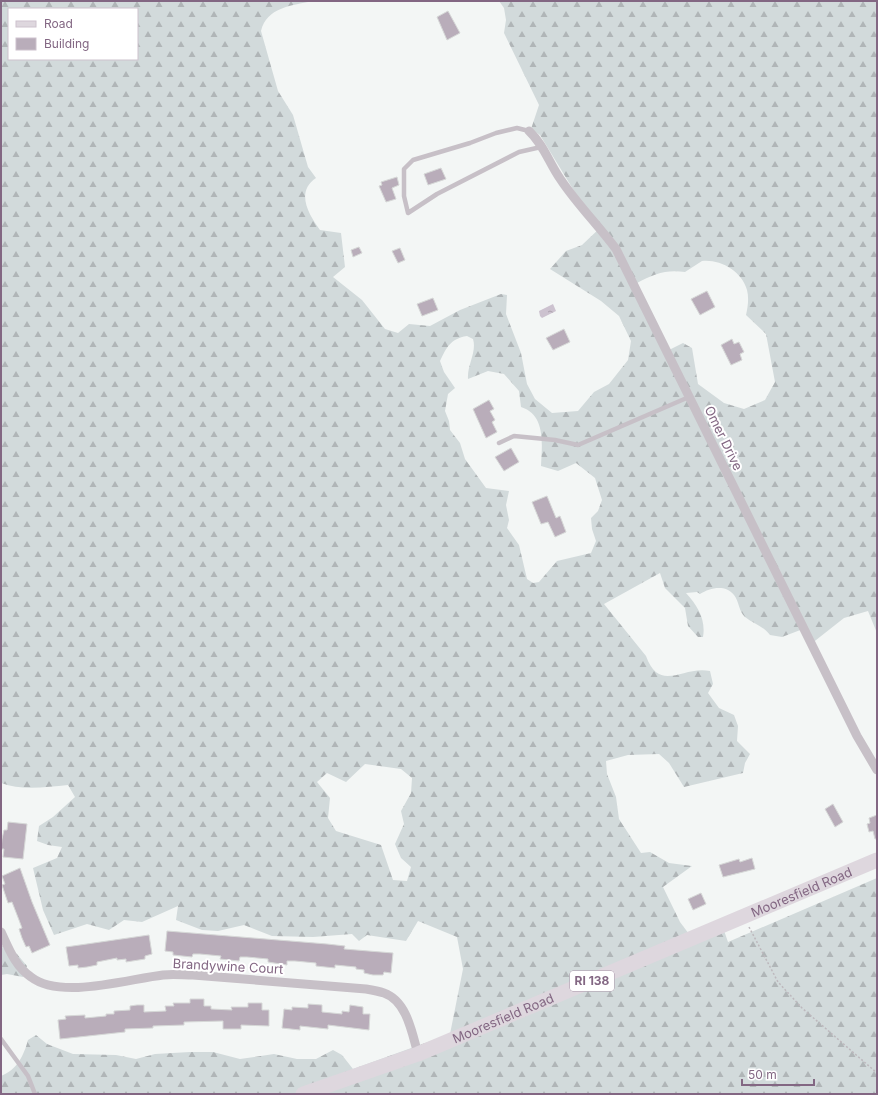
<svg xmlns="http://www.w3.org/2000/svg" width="878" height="1095" font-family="Inter,sans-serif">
<defs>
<pattern id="forest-firs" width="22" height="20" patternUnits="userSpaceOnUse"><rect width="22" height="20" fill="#d2dadb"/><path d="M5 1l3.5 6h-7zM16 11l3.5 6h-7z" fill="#b0b5b7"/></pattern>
<pattern id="water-ripples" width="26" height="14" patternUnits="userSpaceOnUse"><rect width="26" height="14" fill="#ccc2cf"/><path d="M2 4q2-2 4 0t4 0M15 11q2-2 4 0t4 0" fill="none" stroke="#aba1ad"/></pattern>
</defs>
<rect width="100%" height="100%" fill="#f3f6f5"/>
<path fill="url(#forest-firs)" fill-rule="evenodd" d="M1,1H312C291,6 267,7 261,31L278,91L293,115L308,167L316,178C295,192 309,215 320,230L341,233L345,267L333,277L362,300L385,329L398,333L409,324L430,326L460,310L501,294L507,295L506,314L521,353L527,384L535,399L552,413L578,411L594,392L609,384L628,360L631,341L619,316L601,301L550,269L566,251L582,245L601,227L582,204L540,135L531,129L539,105L504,33L506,20L504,8L499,1H877V633L868,611L844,618L811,644L803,629L782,637L770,635C763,626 754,624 745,617C739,612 739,601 734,595C725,584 710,588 700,594L697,592L686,593C698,606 706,620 703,637H698L688,626L685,608L665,588L660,573L604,604L646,656C660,694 683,665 710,671L713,684L708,693L719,708L734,715L738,726L737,741L750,754L745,763L743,773L684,787L669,763L659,754L628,755L606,761L607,774L616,797L619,819L641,853L650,852L669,863L692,866L663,887L680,922L689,934L720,919L728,942L877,878V1094H1V1076C17,1070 24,1055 28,1040L36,1035L47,1044L73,1054L116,1055L136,1059L155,1054L190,1052H213L240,1059L274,1054L297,1059H316L333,1050L342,1055L353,1069L450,1034L463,969L457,937L418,921L406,941L367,935L359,941L352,934L313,937L272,936L244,925L218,931L202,930L176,920L178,906L142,922L124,920L109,930L87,924L54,935L43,910L33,868L57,858L62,847L48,845L37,841L39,826L53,817L75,797L68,785C46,787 22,791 1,783ZM9,9H137V59H9ZM702,261C720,259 742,271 747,290C749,298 748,306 746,315L766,334L775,382L765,400L744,409L724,403L698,384L692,348L683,343L667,351L637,283C653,274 667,269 685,272ZM467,336L473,339C477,352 467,365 468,379L488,371L504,374L519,391L521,407C546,415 542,444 541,466L558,471L576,463L595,478L602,500L598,511L591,518L592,529L596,541L591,553L557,561L539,582L533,583L527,579L519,545L507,528L509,520L506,505L509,491L486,488L465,459L460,443L450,430L449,421L445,411L448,394L455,388L444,372L440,361C447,347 450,339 467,336ZM365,764L401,769L412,778L411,793L401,811L404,824L395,844L401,858L411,867L407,881L393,880L381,845L336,831L328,818L330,798L317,782L327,773L346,782Z
M1,942L3,948L17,954L27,966L23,977L7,974L1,975Z"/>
<path fill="url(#water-ripples)" d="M553,304L556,311L542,318L540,316L539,311Z"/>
<path fill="#b9adba" stroke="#d6d8d7" d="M448,11L460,33L447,40L437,17Z
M441,168L446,179L428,185L424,174Z
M397,177L399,185L392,188L396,199L386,202L379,186L382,185L381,182Z
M359,247L362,253L353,257L351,250Z
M400,248L405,260L398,263L392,251Z
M707,291L715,307L700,315L691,299Z
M433,298L438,310L422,316L417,304Z
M564,329L570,342L553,350L546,338Z
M732,339L734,344L739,342L744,352L740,354L742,360L731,365L721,345Z
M489,400L494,409L490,411L495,420L492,422L497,432L486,438L473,409Z
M511,448L519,462L504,471L495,457Z
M547,496L556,518L560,516L566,532L555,537L548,522L541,524L532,502Z
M833,804L843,822L835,827L825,809Z
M877,815V839H875L873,831L869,832L867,824L870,823L869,818Z
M8,822L27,824L23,859L3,857L4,849H1L2,839L4,830H7Z
M752,858L755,869L723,877L719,865L739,859L740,862Z
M20,868L32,902L50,945L32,953L29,946L26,947L22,938L19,929L22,928L19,920L12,902L8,903L2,885L5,884L2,876Z
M701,893L706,904L693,910L688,899Z
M167,931L327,944L345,946L344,949L393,953L391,973L384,972L383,975H373L364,973V970L356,969V967L335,965V968L316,966V963L295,961H287V965L268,962V959L247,957H240L239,961L220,959L221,956L200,954H193L192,957L173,955V952L165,951Z
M149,935L152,954L145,956V959L126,962V959L117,960V958L97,962V965L87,967L78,968V965L69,966L66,947Z
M190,999H204V1006H211V1009L232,1010L231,1007H248V1003H262V1010H269V1026L241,1025V1029H223V1021L184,1022V1025L153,1026V1028L125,1029V1032L60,1039L58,1020L66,1019L65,1016L85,1015V1018L106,1016V1014H114V1011L130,1010V1006L137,1005H144V1012L166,1011L165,1006H174L173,1003H190Z
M308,1004L322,1005V1012L342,1014V1011L349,1012L350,1005L363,1007V1014H370L369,1030L328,1025V1029L300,1026V1030L282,1028L284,1009L292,1010V1007L308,1008Z"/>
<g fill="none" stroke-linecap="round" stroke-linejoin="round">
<path stroke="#bdb8bd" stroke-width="1.5" stroke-dasharray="2 2" stroke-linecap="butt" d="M749,927L778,982L802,1008L877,1073"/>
<path stroke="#c7c0c7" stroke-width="4.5" d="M529,131L517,128L496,133L470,143L413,160L404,169V196L408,213L437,194L519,152L541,147
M499,443L514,436L555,440L578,445L689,397
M1,1039L28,1076L35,1094"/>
<path stroke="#c7c0c7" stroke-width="9" d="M529,131C544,145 549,163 561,180C577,204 598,225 616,249L857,736L877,770
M1,932C9,949 15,966 31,977C61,1000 128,979 163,975C173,974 183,975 193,975L366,989C372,990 378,991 384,993C407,1001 412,1033 418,1054"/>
<path stroke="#ded7de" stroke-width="15" id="s1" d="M303,1094L418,1054L877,860"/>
</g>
<g text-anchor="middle" stroke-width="4" stroke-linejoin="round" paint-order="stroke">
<rect fill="#fff" stroke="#a895a8" stroke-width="1" x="570" y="971" width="44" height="20" rx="3"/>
<g font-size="12" font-weight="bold" fill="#836783">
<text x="592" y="985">RI 138</text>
</g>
<g font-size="13" fill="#836783" stroke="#fff">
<text transform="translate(724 438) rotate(64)" y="5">Omer Drive</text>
<text dy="5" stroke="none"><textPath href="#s1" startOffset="538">Mooresfield Road</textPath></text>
<text transform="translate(228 966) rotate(3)" y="5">Brandywine Court</text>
<text dy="5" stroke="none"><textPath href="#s1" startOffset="214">Mooresfield Road</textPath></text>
</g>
</g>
<rect width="878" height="1095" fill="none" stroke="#836783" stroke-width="4"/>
<rect x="8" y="8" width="130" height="52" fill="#ffffff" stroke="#cdc2cd"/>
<rect x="16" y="21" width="20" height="6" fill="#ded7de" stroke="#cdc2cd"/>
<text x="44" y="28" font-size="12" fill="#836783">Road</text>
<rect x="16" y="38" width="20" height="12" fill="#b9adba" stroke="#cdc2cd"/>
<text x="44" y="48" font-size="12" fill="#836783">Building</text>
<path d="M742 1079v6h72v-6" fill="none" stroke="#836783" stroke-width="2"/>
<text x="748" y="1079" font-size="12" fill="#836783" stroke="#ffffff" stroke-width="3" paint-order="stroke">50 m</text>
</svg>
